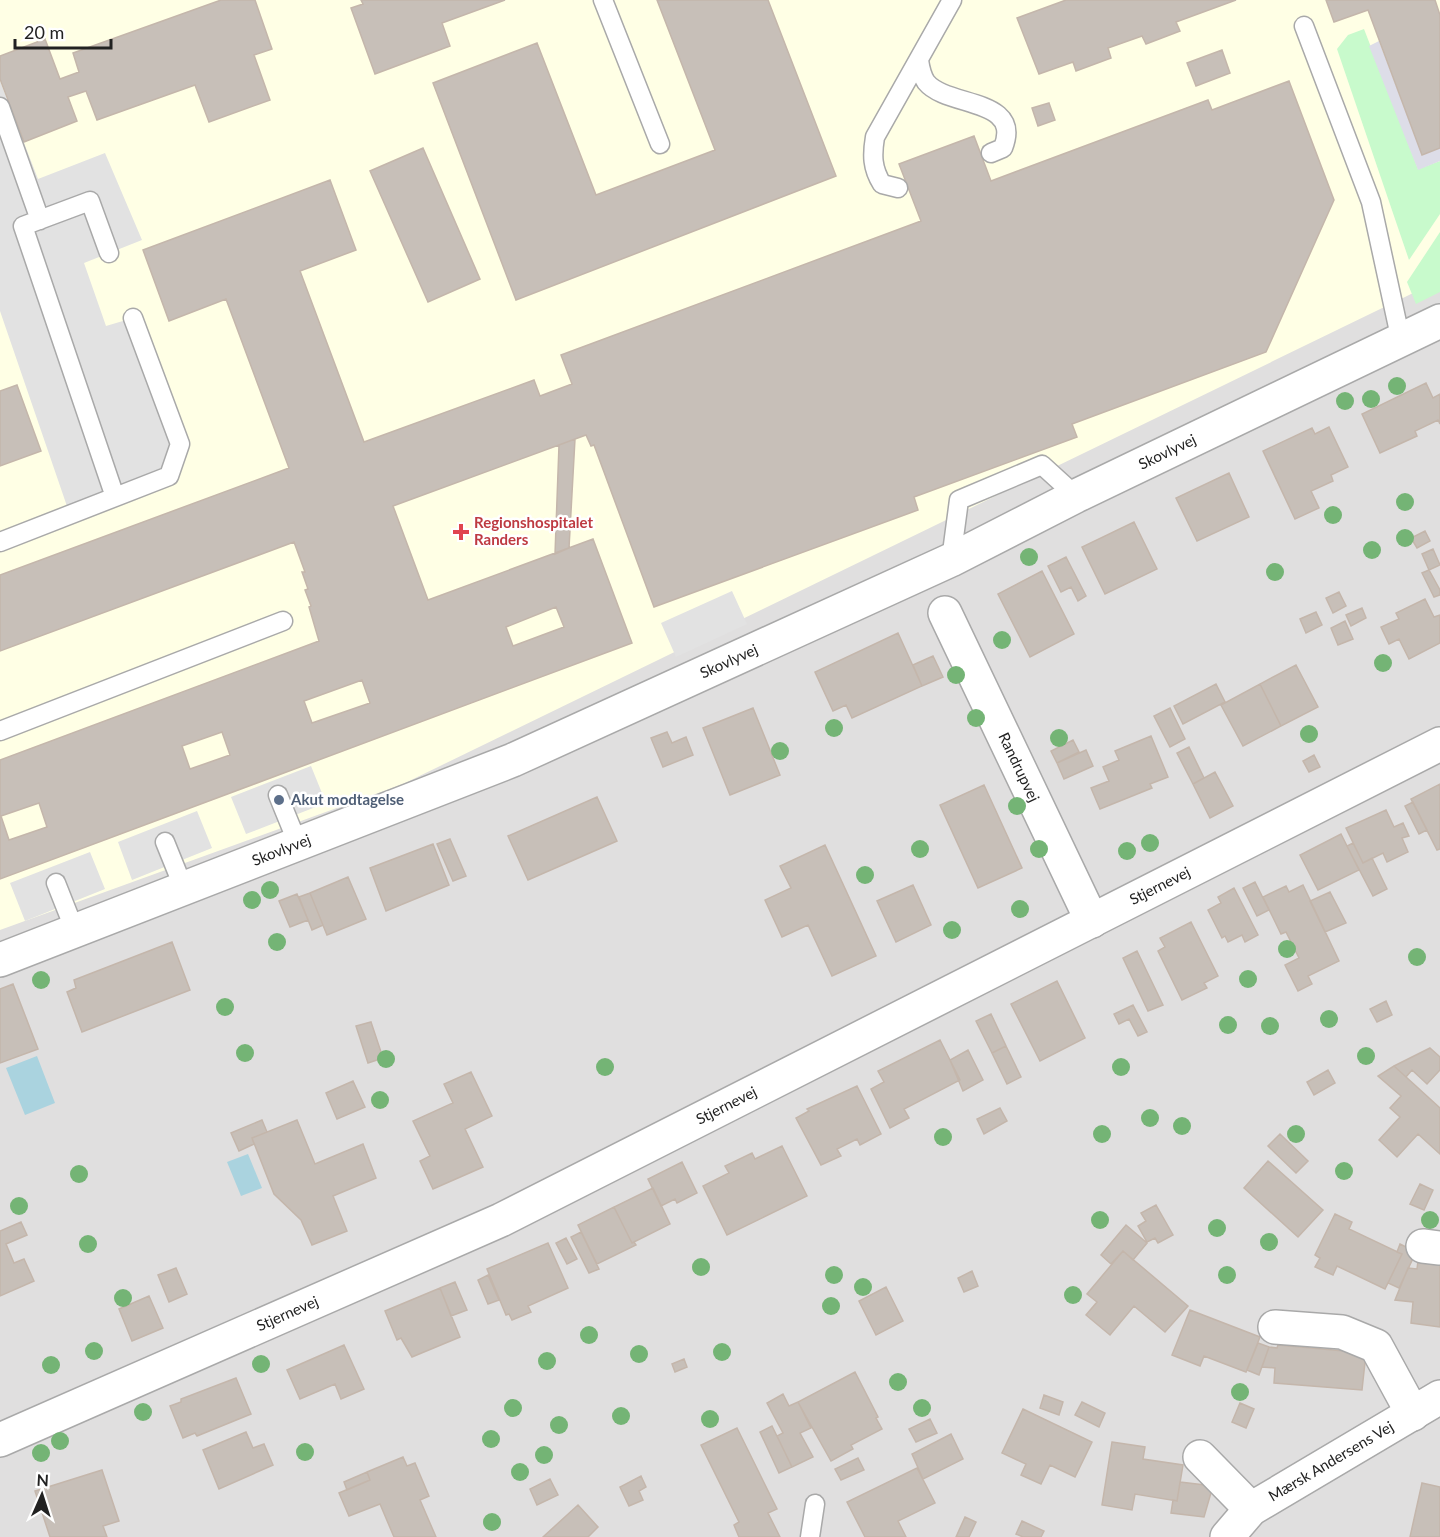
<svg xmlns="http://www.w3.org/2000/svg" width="1440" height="1537" font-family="Lato,sans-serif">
<rect width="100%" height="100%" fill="#f2efe9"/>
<path fill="#e0dfdf" d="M0,0H1440V1537H0Z"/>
<path fill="#ffffe5" d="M0,0H1440V280L403,784L0,930Z"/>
<path fill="#c8facc" d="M1364,29L1418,169L1440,161V214L1409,260L1337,49L1348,35Z
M1440,232V292L1416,304L1407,282Z"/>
<path fill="#e2e2e2" d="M0,81L38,179L105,153L142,240L84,263L106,326L133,318L180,444L169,476L70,515L0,311Z
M732,591L747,624L676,657L661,623Z
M311,766L326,803L246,834L231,797Z
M197,811L212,848L132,880L118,842Z
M90,852L105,889L25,921L10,883Z"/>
<path fill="#dddde8" d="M1379,41L1422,155L1440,148V161L1418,170L1369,46Z"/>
<path fill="#aad3df" d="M37,1056L55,1103L25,1115L6,1068Z
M248,1154L262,1188L241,1196L227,1162Z"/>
<path fill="#c7bfb8" stroke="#c4b6ab" stroke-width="1.5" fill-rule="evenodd" d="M221,0H255L272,49L254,55L270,100L209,122L195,85L97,120L86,91L68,97L77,121L24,142L0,79V56L45,39L60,79L79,72L73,53Z
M361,0H505L442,23L450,46L375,74L351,8L363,4Z
M657,0H768L836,176L516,300L433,83L537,43L596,195L715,150Z
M1066,0H1236L1176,22L1180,31L1146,44L1142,36L1108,48L1111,58L1076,71L1073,62L1039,74L1017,18Z
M1326,0H1435L1440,15V148L1422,155L1368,10L1334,22Z
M1222,50L1230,73L1196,86L1187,63Z
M1289,81L1334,200L1266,352L1072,424L1077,437L914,497L918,510L654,607L594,445L591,446L586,435L393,506L428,600L593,539L632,643L0,879V760L319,641L309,607L311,606L305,590L308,589L302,572H305L294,542L0,651V575L289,468L226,299L169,321L143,250L330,180L356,250L300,271L364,442L534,380L540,396L572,384L561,355L921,221L899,164L974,136L991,181L1208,100L1212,110ZM556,607L564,627L513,646L506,627ZM362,680L370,703L312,723L304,701ZM222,732L230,755L190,769L182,746ZM39,803L47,827L9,840L1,816Z
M1049,103L1055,120L1038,126L1032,108Z
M423,148L480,279L428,302L370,171Z
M1426,383L1433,398L1440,394V424L1438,420L1415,431L1417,436L1380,453L1362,414Z
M17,385L41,451L0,466V391Z
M1329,427L1348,467L1331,475L1333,481L1311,491L1319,508L1295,519L1263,451L1312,428L1315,434Z
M575,439L569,548L555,554L559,445Z
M1229,473L1249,517L1197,541L1176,498Z
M1134,522L1157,569L1105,594L1082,547Z
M1425,531L1430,541L1417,548L1411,538Z
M1433,549L1440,565L1429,570L1422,554Z
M1066,557L1086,596L1078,601L1071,587L1061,592L1048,566Z
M1429,570L1440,590V595L1434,597L1422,573Z
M1042,571L1074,634L1030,657L998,594Z
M1339,592L1346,606L1333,613L1326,598Z
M1425,599L1434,617L1440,615V643L1409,659L1399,639L1389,644L1381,627L1399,619L1396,613Z
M1362,608L1366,618L1351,626L1346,615Z
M1316,612L1322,625L1306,633L1300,619Z
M1345,621L1353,639L1338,645L1331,628Z
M898,633L922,686L852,718L846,705L833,711L815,672Z
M933,656L943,677L922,686L913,665Z
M1296,665L1318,707L1281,726L1260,684Z
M1216,684L1225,702L1183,724L1174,706Z
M1260,684L1281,726L1243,746L1221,705Z
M753,708L780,775L730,795L703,728Z
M1170,708L1185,739L1170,747L1154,716Z
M667,732L672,743L686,737L693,755L663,767L651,738Z
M1151,736L1168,777L1150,784L1152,788L1100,809L1091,788L1109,781L1103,767L1119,760L1115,751Z
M1073,740L1079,752L1057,763L1051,751Z
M1189,747L1204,778L1193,784L1177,753Z
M1086,750L1093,766L1064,779L1057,763Z
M1314,755L1320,767L1309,772L1303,761Z
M1215,772L1233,806L1210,818L1193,784Z
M1440,784V849L1437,850L1411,799Z
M984,785L1022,868L978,888L940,805Z
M597,797L617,841L528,880L508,836Z
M1413,802L1427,830L1419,834L1405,806Z
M1386,810L1394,827L1403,823L1409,836L1402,838L1408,852L1387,862L1383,853L1363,863L1346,828Z
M1341,834L1359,870L1318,890L1300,855Z
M450,839L466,876L453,881L437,844Z
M1353,843L1363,863L1372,858L1387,889L1373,896L1347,846Z
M433,844L449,885L386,911L370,868Z
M825,845L876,956L832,976L808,925L782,937L765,900L791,888L780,866Z
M348,877L366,919L327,935L310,893Z
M1255,882L1269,910L1257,916L1243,888Z
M913,885L931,925L896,942L877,901Z
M1303,885L1339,961L1308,976L1312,984L1298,991L1285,965L1299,958L1286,932L1281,934L1263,897L1286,886L1289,892Z
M1234,888L1258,935L1245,942L1242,935L1228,942L1225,936L1222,938L1208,910L1221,903L1218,897Z
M1330,892L1346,923L1325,932L1310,901Z
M310,893L323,925L312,930L299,897Z
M297,894L308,920L290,927L279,901Z
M1191,922L1218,976L1204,983L1207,988L1182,1000L1158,951L1165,947L1160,938Z
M172,942L190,990L82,1032L67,992L76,988L74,980Z
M1137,951L1163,1005L1148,1011L1123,958Z
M1057,981L1085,1038L1040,1061L1011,1004Z
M13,984L38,1049L0,1063V989Z
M1386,1001L1392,1015L1377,1022L1370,1009Z
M1133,1005L1147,1032L1138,1036L1129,1019L1119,1024L1114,1014Z
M991,1014L1006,1046L992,1053L976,1021Z
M371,1022L383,1058L368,1063L356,1026Z
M940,1040L960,1080L904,1109L909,1118L890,1128L871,1089L884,1082L878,1071Z
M1006,1046L1021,1077L1007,1084L992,1053Z
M1430,1048L1440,1057V1070L1427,1084L1412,1070L1406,1077L1394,1066Z
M968,1050L983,1080L963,1091L950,1060Z
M1394,1066L1440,1108V1154L1418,1134L1397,1157L1379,1140L1400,1117L1390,1108L1401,1096L1378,1076Z
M1328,1070L1335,1083L1314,1095L1307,1082Z
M471,1072L492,1116L465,1129L483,1167L433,1189L420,1161L430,1156L413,1121L453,1103L444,1084Z
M353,1081L365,1107L337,1119L326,1093Z
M857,1086L881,1134L860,1145L857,1139L837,1149L841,1156L821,1165L796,1118L809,1111L807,1109Z
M1000,1108L1007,1121L984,1134L977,1119Z
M262,1120L267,1132L252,1138L254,1144L239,1151L231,1133Z
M297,1120L315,1164L363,1144L376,1178L333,1196L347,1231L312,1245L301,1220L274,1194L252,1138Z
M1280,1134L1308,1161L1296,1173L1268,1146Z
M782,1146L807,1196L727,1235L703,1186L729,1173L725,1166L752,1153L755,1159Z
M1268,1161L1323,1210L1298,1237L1244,1188Z
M682,1162L697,1193L677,1203L675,1199L661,1206L648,1179Z
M1420,1184L1433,1190L1424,1210L1410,1204Z
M653,1188L670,1224L632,1243L614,1207Z
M1156,1205L1173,1235L1158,1243L1155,1238L1147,1242L1138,1226L1146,1221L1141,1213Z
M614,1207L632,1243L634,1242L636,1245L597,1264L578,1225Z
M1335,1214L1352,1222L1349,1229L1402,1254L1385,1289L1337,1266L1333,1275L1315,1267L1320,1258L1315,1255Z
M21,1222L27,1235L6,1244L14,1263L24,1259L34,1281L0,1296V1231Z
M1126,1225L1147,1243L1133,1260L1123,1251L1111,1264L1101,1255Z
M581,1232L599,1269L589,1273L571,1237Z
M566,1238L577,1259L567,1264L556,1243Z
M548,1243L568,1288L528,1306L531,1312L512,1320L509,1314L506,1315L487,1269Z
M1400,1244L1416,1252L1399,1288L1388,1283L1402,1254L1397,1252Z
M1123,1251L1188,1306L1165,1332L1134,1306L1110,1335L1086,1315L1097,1302L1087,1294Z
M1418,1261L1440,1264V1327L1411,1323L1413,1302L1395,1300L1408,1268L1417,1269Z
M176,1268L187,1294L169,1302L158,1275Z
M972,1271L978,1286L964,1292L958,1278Z
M488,1275L499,1300L488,1304L478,1280Z
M455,1282L467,1310L451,1316L440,1288Z
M886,1287L903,1321L876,1335L859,1301Z
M440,1288L460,1337L412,1357L401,1338L397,1340L385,1311Z
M149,1296L163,1328L132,1341L119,1309Z
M1190,1310L1260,1337L1246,1372L1204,1356L1200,1366L1172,1355Z
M1258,1343L1269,1347L1259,1375L1247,1370Z
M344,1345L364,1389L341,1399L335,1384L300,1399L287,1370Z
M1278,1345L1366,1353L1362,1390L1274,1383L1275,1368L1262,1367L1269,1347L1277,1348Z
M684,1359L687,1367L675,1372L672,1364Z
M855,1372L878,1417L876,1418L882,1429L851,1445L853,1449L831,1461L798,1402Z
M236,1378L251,1414L197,1436L195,1433L183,1438L170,1406L181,1402V1399Z
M783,1394L789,1406L798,1402L811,1428L800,1433L813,1457L792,1467L777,1436L783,1433L767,1403Z
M1044,1395L1063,1402L1059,1415L1040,1408Z
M1082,1402L1105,1413L1099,1427L1075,1415Z
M1240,1403L1254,1409L1246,1428L1232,1422Z
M1023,1409L1092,1442L1075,1477L1050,1465L1041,1484L1021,1475L1026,1464L1002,1453Z
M930,1419L937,1433L916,1442L909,1429Z
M772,1426L792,1467L779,1473L760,1432Z
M737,1428L777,1509L768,1513L780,1537H739L734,1525L739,1522L701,1445Z
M246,1432L253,1448L264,1444L273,1465L219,1489L203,1450Z
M951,1434L963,1459L923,1479L912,1454Z
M1112,1442L1145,1447L1143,1459L1183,1465L1177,1501L1135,1494L1132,1510L1102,1505Z
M403,1457L407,1466L415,1463L429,1496L420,1500L436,1537H394L380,1504L349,1516L339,1493L370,1480L367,1472Z
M858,1458L864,1470L841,1480L835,1469Z
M917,1468L935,1503L898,1521L906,1537H865L847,1502Z
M102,1470L119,1521L103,1526L107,1537H50L35,1491Z
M367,1472L370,1480L347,1490L344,1482Z
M641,1476L646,1487L639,1491L643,1500L629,1506L620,1487Z
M550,1479L558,1495L537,1505L530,1489Z
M1180,1482L1213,1486L1204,1517L1171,1513L1173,1500L1177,1501Z
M1422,1483L1440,1487V1537H1410Z
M578,1505L598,1527L588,1537H543Z
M965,1517L976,1522L969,1537H956Z
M1022,1521L1044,1531L1041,1537H1023L1016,1534Z"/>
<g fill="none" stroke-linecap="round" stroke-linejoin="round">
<defs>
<path id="service" d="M603,0L660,144
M1304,26L1371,202L1401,341
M919,60C920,67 922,76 926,82C947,108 1023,97 1003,148L991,153
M0,107L40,220
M898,188L882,184C872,168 872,155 875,137L952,0
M109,253L90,201L23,226L115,497
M0,542L169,476L180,444L133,318
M951,560L959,500L1042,465L1076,496
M0,731L283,621
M278,795L298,844
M165,842L184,889
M56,883L75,931
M810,1537L815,1504"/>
<g id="minor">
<path id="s1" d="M945,613L1092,921"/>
<path id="s2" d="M0,960L513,760L951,560L1076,496L1440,321"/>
<path d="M1423,1246L1440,1248"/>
<path d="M1275,1327L1342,1332L1376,1346L1413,1414"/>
<path id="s3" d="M0,1440L501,1220L1440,744"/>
<path d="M1200,1457L1251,1509"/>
<path id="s4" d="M1227,1537L1251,1509L1440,1397"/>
</g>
</defs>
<use href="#service" stroke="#a9a9a9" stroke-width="21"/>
<use href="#minor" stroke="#a9a9a9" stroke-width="36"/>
<use href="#service" stroke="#fff" stroke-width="18"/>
<use href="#minor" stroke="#fff" stroke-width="33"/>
</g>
<g fill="#74b475">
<circle cx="1397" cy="386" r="9"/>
<circle cx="1371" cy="399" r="9"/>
<circle cx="1345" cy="401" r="9"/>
<circle cx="1405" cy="502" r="9"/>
<circle cx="1333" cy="515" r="9"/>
<circle cx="1405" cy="538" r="9"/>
<circle cx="1372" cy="550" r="9"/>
<circle cx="1029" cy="557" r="9"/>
<circle cx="1275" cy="572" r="9"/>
<circle cx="1002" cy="640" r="9"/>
<circle cx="1383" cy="663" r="9"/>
<circle cx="956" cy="675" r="9"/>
<circle cx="976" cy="718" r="9"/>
<circle cx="834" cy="728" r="9"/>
<circle cx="1309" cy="734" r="9"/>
<circle cx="1059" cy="738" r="9"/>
<circle cx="780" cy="751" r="9"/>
<circle cx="1017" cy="806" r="9"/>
<circle cx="1150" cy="843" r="9"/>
<circle cx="920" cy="849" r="9"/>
<circle cx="1039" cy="849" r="9"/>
<circle cx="1127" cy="851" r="9"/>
<circle cx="865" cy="875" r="9"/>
<circle cx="270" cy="890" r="9"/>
<circle cx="252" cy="900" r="9"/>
<circle cx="1020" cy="909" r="9"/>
<circle cx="952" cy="930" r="9"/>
<circle cx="277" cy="942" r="9"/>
<circle cx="1287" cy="949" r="9"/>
<circle cx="1417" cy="957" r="9"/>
<circle cx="1248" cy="979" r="9"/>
<circle cx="41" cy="980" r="9"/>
<circle cx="225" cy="1007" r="9"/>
<circle cx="1329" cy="1019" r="9"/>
<circle cx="1228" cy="1025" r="9"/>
<circle cx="1270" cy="1026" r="9"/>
<circle cx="245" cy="1053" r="9"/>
<circle cx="1366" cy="1056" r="9"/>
<circle cx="386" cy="1059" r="9"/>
<circle cx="605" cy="1067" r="9"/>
<circle cx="1121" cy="1067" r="9"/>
<circle cx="380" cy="1100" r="9"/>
<circle cx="1150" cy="1118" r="9"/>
<circle cx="1182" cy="1126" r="9"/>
<circle cx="1102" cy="1134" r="9"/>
<circle cx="1296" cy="1134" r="9"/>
<circle cx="943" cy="1137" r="9"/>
<circle cx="1344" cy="1171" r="9"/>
<circle cx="79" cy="1174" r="9"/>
<circle cx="19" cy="1206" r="9"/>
<circle cx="1100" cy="1220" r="9"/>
<circle cx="1430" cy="1220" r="9"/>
<circle cx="1217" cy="1228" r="9"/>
<circle cx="1269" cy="1242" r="9"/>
<circle cx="88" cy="1244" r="9"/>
<circle cx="701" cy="1267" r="9"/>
<circle cx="834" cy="1275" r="9"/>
<circle cx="1227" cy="1275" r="9"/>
<circle cx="863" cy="1287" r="9"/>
<circle cx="1073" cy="1295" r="9"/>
<circle cx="123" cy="1298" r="9"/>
<circle cx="831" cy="1306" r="9"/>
<circle cx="589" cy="1335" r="9"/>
<circle cx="94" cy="1351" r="9"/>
<circle cx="722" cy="1352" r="9"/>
<circle cx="639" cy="1354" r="9"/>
<circle cx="547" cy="1361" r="9"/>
<circle cx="261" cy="1364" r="9"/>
<circle cx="51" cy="1365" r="9"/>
<circle cx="898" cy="1382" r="9"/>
<circle cx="1240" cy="1392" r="9"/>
<circle cx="513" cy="1408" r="9"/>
<circle cx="922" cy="1408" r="9"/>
<circle cx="143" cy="1412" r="9"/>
<circle cx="621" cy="1416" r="9"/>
<circle cx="710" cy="1419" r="9"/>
<circle cx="559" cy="1425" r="9"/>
<circle cx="491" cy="1439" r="9"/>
<circle cx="60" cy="1441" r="9"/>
<circle cx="305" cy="1452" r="9"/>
<circle cx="41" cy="1453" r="9"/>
<circle cx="544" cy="1455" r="9"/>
<circle cx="520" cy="1472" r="9"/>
<circle cx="492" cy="1522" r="9"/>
</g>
<path fill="#e0444e" stroke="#fff" stroke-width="2" d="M458 523h6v6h6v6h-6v6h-6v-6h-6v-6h6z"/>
<circle fill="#5c6f8a" stroke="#fff" stroke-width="2" cx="279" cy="800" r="6"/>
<g text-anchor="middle" stroke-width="5" stroke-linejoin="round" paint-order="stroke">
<g font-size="15" fill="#222" stroke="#fff">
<text dy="5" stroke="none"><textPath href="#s2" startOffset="1274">Skovlyvej</textPath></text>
<text dy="5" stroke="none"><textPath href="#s2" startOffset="788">Skovlyvej</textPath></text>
<text dy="5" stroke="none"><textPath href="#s1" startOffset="171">Randrupvej</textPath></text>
<text dy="5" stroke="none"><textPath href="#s2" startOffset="302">Skovlyvej</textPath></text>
<text dy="5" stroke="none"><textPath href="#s3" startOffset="1286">Stjernevej</textPath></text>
<text dy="5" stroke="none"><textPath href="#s3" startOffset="800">Stjernevej</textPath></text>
<text dy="5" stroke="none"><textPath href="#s3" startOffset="314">Stjernevej</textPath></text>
<text dy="5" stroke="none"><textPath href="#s4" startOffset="130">Mærsk Andersens Vej</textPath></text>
</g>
<g font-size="15" font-weight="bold" fill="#be3a42" stroke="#fff" text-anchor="start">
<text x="474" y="528">Regionshospitalet<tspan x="474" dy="17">Randers</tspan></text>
</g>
<g font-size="15" font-weight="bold" fill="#4e5e75" stroke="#fff" text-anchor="start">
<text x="291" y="805">Akut modtagelse</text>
</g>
</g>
<g transform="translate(42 1495) rotate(3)" stroke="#ffffff" stroke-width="4.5" paint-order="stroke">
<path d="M0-4.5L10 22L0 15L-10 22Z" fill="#222222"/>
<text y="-9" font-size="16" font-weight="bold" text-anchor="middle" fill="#222222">N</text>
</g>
<path d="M15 39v9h96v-9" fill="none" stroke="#222222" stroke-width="3"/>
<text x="24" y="39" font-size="18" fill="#222222" stroke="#ffffff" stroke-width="4.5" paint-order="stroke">20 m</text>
</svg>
